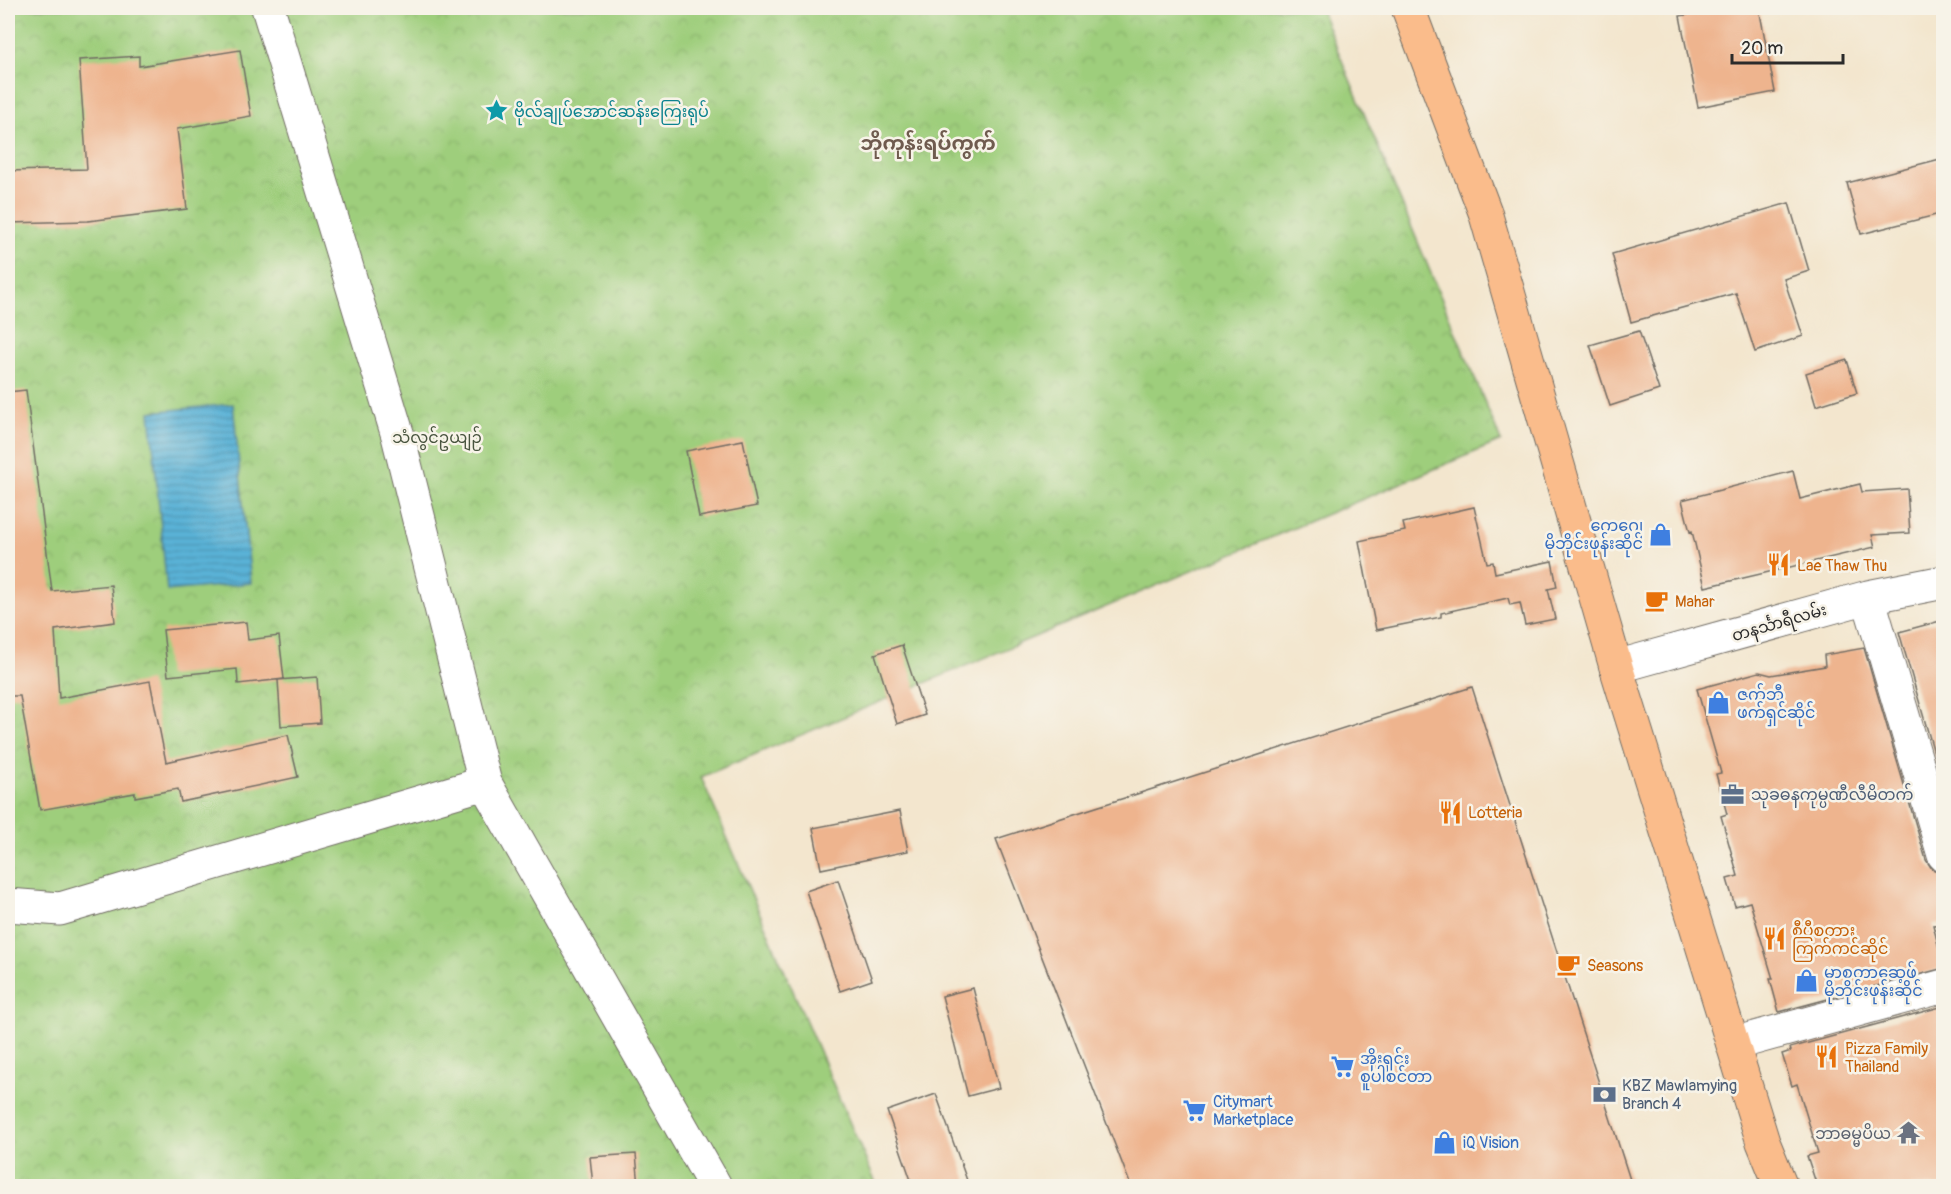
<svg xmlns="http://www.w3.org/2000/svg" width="1951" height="1194" font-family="Pangolin,'Noto Sans Myanmar',sans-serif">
<defs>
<pattern id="park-crowns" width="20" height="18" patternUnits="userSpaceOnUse" patternTransform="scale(1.5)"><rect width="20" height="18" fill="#9ece7c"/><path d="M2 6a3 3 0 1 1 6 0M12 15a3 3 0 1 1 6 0" fill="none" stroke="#88b16b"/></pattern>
<pattern id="water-rules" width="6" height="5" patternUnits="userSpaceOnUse" patternTransform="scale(1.5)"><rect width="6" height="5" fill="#5ab2d7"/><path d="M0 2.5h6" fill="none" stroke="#4b91af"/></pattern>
</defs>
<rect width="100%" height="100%" fill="#f7f3e8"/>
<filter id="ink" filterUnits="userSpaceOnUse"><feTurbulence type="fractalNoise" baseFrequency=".0167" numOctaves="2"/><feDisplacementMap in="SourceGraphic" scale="12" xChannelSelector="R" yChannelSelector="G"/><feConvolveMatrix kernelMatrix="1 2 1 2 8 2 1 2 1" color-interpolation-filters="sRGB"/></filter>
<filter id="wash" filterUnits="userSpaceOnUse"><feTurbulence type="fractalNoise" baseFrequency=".008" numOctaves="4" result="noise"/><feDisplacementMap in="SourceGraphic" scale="24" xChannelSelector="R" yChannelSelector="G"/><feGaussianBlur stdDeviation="1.35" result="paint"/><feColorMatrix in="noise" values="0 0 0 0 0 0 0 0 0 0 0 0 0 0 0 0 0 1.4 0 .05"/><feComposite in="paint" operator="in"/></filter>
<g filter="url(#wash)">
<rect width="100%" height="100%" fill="#f3e6ce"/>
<path fill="url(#park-crowns)" stroke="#647c54" stroke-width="1.5" d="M8,8H1320L1501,441L701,777L877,1186H8Z"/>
<path fill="url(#water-rules)" stroke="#426e81" stroke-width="1.5" d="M233,404L251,583L167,591L150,412Z"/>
<g id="blocks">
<path fill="#eeb48e" d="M1724,8H1759L1775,92L1698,107L1680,16Z
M240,50L251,116L177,129L187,209L88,221L8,223V171L87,169L79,60L139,56V66Z
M1944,158V213L1861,234L1847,183Z
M1789,203L1809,271L1784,279L1803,336L1755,352L1736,293L1631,322L1612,254Z
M1639,331L1659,390L1610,406L1590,345Z
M1847,360L1857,393L1816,406L1806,373Z
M26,390L52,591L111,585L115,622L55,630L59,698L150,681L166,762L288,735L298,777L181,802L178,789L135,797V793L40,810L20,696H8V392Z
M743,440L757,506L699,517L686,451Z
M1793,471L1800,499L1860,484L1862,492L1907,489L1910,533L1872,535L1875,547L1705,587L1692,531L1690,532L1682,500Z
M1474,507L1487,563L1493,562L1495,573L1552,561L1557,587L1548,589L1555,619L1525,625L1520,603L1510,605L1508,598L1441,613V617L1376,630L1359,541L1405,531L1403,523Z
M1944,620V787L1899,632Z
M246,622L248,640L279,636L284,679L238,684L237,669L168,676L163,630Z
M902,645L925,715L897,724L875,654Z
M1864,648L1926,860L1932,869L1944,873V924L1933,925L1944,968L1779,1012L1770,979H1773L1750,902L1735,906L1727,879L1738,876L1721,816L1727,814L1716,774L1721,773L1697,689L1759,672L1771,675L1825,666L1824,655Z
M317,677L320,723L281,726L278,680Z
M1472,687L1632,1186H1131L996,839Z
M900,811L908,851L821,869L813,828Z
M838,880L872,980L840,991L806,891Z
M973,988L999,1088L968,1096L942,996Z
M1944,1006V1186H1817L1807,1156L1818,1153L1797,1084L1792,1086L1782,1054L1791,1051L1790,1048Z
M936,1094L969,1186H913L887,1111Z
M636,1154L639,1186H593L590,1157Z"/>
</g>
</g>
<g filter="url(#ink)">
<use href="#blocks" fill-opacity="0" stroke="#716c64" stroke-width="1.5"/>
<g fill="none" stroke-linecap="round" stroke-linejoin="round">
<defs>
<path id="street" d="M268,8L398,436L485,783L715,1186
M1868,597L1944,855
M1616,667L1868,597L1944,582
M8,905L60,909L485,783
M1733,1044L1944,986"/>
<path id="primary" d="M1408,8L1485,212L1616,667L1763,1142L1781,1186"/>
</defs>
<use href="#street" stroke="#716c64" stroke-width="35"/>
<use href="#primary" stroke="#716c64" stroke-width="35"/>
<use href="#street" stroke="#fff" stroke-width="33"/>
<use href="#primary" stroke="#fabc8b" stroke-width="33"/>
</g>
</g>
<defs>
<symbol id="sight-bare" viewBox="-9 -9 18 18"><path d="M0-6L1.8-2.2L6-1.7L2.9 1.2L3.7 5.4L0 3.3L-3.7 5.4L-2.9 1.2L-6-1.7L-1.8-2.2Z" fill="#0f9aa8" stroke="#f7f3e8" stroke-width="2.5" paint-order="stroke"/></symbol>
<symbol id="shop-bare" viewBox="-9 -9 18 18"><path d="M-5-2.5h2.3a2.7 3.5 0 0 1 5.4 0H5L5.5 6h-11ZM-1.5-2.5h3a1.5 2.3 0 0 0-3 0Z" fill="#3f7fe0" stroke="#f7f3e8" stroke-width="2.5" paint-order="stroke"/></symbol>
<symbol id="restaurant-bare" viewBox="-9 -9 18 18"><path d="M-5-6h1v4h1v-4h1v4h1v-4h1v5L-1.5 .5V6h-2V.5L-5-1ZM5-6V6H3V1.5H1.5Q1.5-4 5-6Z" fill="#e8710a" stroke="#f7f3e8" stroke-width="2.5" paint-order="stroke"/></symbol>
<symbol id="cafe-bare" viewBox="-9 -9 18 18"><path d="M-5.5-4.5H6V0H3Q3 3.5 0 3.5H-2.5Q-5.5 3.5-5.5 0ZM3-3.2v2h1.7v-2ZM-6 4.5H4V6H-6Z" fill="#e8710a" stroke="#f7f3e8" stroke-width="2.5" paint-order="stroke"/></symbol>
<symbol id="office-bare" viewBox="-9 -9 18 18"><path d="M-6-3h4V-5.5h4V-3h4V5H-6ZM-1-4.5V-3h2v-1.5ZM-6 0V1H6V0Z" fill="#5c6f8a" stroke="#f7f3e8" stroke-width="2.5" paint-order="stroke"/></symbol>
<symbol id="supermarket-bare" viewBox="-9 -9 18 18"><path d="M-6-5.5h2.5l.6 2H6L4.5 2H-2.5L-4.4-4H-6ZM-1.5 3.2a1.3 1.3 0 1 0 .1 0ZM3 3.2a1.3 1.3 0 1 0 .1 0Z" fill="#3f7fe0" stroke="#f7f3e8" stroke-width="2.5" paint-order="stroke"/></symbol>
<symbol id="bank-bare" viewBox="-9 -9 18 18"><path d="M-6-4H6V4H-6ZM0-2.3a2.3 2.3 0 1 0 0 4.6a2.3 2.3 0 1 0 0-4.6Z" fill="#5c6f8a" stroke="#f7f3e8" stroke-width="2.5" paint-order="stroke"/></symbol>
<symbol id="temple-bare" viewBox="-9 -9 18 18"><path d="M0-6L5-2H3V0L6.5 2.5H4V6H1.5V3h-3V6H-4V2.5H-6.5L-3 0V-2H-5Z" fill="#6b7280" stroke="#f7f3e8" stroke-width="2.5" paint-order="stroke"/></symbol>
</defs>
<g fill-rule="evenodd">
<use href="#sight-bare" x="480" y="94" width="33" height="33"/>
<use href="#shop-bare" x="1644" y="518" width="33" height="33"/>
<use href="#restaurant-bare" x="1762" y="548" width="33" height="33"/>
<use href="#cafe-bare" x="1640" y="584" width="33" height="33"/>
<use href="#shop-bare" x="1702" y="686" width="33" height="33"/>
<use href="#office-bare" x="1716" y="778" width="33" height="33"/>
<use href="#restaurant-bare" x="1434" y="796" width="33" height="33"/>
<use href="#restaurant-bare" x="1758" y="922" width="33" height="33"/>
<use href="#cafe-bare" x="1552" y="948" width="33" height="33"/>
<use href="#shop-bare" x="1790" y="964" width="33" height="33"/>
<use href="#restaurant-bare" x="1810" y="1040" width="33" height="33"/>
<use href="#supermarket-bare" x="1326" y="1050" width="33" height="33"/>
<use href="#bank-bare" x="1588" y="1078" width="33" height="33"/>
<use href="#supermarket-bare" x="1178" y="1094" width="33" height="33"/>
<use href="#temple-bare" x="1892" y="1116" width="33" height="33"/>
<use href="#shop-bare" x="1428" y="1126" width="33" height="33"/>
</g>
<g text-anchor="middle" stroke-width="5" stroke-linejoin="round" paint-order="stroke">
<g font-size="16" fill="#0d838f" stroke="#f7f3e8" text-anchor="start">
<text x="514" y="117">ဗိုလ်ချုပ်အောင်ဆန်းကြေးရုပ်</text>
</g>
<g font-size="16" fill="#48543f" stroke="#f7f3e8">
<text x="437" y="443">သံလွင်ဥယျဉ်</text>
</g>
<g font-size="16" fill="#366cbe" stroke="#f7f3e8" text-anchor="start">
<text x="1643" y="531" text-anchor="end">ကေဂျေ<tspan x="1643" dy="18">မိုဘိုင်းဖုန်းဆိုင်</tspan></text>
<text x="1737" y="700">ဇက်ဘီ<tspan x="1737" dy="18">ဖက်ရှင်ဆိုင်</tspan></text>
<text x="1824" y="978">မာစတာဆေ့ဖ်<tspan x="1824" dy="18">မိုဘိုင်းဖုန်းဆိုင်</tspan></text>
<text x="1360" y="1064">အိုးရှင်း<tspan x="1360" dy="18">စူပါစင်တာ</tspan></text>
<text x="1213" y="1107">Citymart<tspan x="1213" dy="18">Marketplace</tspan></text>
<text x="1463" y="1148">iQ Vision</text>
</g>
<g font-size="16" fill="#c56008" stroke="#f7f3e8" text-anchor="start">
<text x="1797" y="571">Lae Thaw Thu</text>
<text x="1675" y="607">Mahar</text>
<text x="1468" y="818">Lotteria</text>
<text x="1792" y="936">စီပီစတား<tspan x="1792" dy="18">ကြက်ကင်ဆိုင်</tspan></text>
<text x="1587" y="971">Seasons</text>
<text x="1845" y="1054">Pizza Family<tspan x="1845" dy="18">Thailand</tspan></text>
</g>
<g font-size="16" fill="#2b2b2b" stroke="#f7f3e8">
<text transform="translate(1779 622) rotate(-16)" y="6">တနင်္သာရီလမ်း</text>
</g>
<g font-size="16" fill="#4e5e75" stroke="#f7f3e8" text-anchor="start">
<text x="1751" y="800">သုခဓနကုမ္ပဏီလီမိတက်</text>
<text x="1622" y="1091">KBZ Mawlamying<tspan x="1622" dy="18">Branch 4</tspan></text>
</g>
<g font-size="16" fill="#5b616d" stroke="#f7f3e8" text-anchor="end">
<text x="1891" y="1139">ဘာဓမ္မပိယ</text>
</g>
<g font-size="20" font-weight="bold" fill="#6f5b4e" stroke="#f7f3e8">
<text x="928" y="150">ဘိုကုန်းရပ်ကွက်</text>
</g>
</g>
<rect width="1951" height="1194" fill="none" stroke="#f7f3e8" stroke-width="30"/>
<path d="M1732 54v9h111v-9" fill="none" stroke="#2b2b2b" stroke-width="3"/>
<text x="1741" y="54" font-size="18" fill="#2b2b2b" stroke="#f7f3e8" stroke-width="4.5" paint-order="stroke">20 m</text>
</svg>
